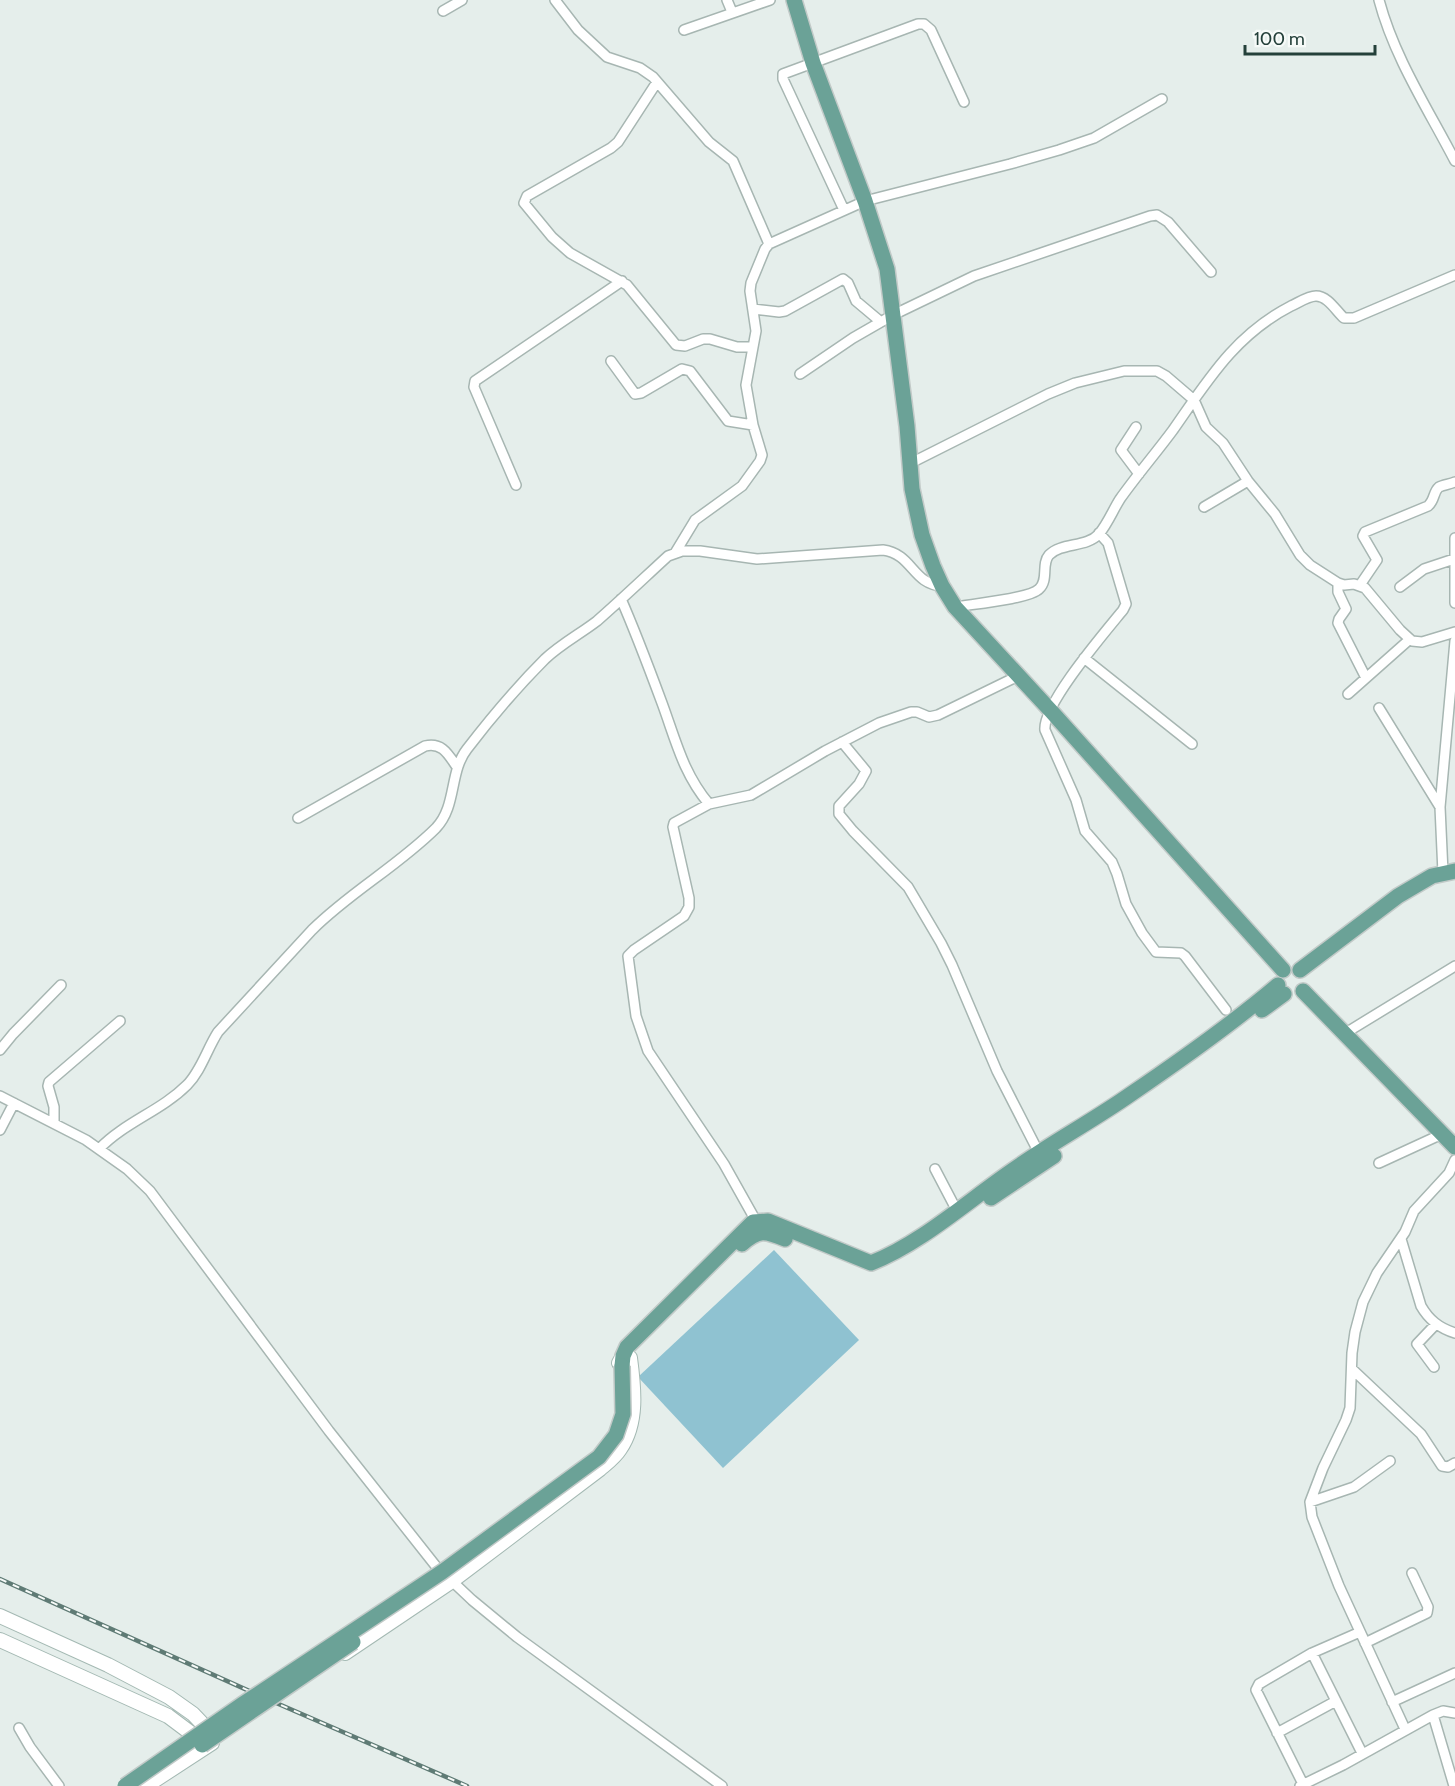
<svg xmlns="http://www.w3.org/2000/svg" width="1455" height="1786" font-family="Cabin,sans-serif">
<rect width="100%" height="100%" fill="#e5eeeb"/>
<path fill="#8fc2d1" d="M774,1250L859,1340L723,1468L638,1377Z"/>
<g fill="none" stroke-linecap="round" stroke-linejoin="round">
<defs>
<path id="street" d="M555,0L578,30L607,57L640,68L653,77L709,142L733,161L769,244
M727,0L732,12
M1379,0C1394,57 1428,109 1455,161
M443,11L462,0
M684,30L770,0
M657,82L618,142L611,148L527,196L524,203L552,237L570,253L627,285L676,345L685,346L703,339H710L737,347H753
M844,210L783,79V74L918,24H924L931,30L964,102
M753,309L779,312L785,311L843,279L848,283L856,301L881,322
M611,361L635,394L641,393L682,369L690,371L728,421L753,425
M800,374L853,338L893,315L974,276L1150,216L1157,215L1168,222L1211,272
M1136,427L1121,450L1139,474
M909,464L1048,394L1075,383L1124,371H1157L1166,376L1194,400L1206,427L1223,443L1248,481L1275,514L1300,555L1310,565L1338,583L1344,585L1354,584L1365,588L1400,630L1412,641L1422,642L1455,632
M516,485L474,387L475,381L622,281
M1204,507L1248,481
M1099,533L1108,543L1126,604L1123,610C1106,631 1042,705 1045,730L1076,800L1085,831L1112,862L1117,874L1126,904L1142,933L1156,952L1181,953L1185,956L1226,1010
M1455,538V603
M675,553L695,520L742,486L760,461L762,455L753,425L746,385L756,331L750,291L751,283L765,249L769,244L865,201L1010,164L1059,150L1094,138L1162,99
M1338,583V592L1346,609L1339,619L1338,623L1366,678
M1360,585L1377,560L1363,536L1365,532L1428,506C1435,500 1433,492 1439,487C1443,485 1450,484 1455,482
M1400,587L1424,569L1454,559
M621,599C636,633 649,668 662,703C676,741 683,773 709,804
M955,607C972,604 1029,599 1039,589C1049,580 1041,564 1049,555C1062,542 1086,548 1099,534C1108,523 1113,510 1120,499C1137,475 1156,453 1173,430C1208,380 1235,335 1291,306C1298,303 1308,296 1316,296C1328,296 1336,311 1344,318H1354L1455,275
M1084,658L1192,744
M1348,694L1410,639
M1379,708L1440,807
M842,742L866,771L859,784L839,806V814L853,831L908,887L941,943L952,965L997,1071L1039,1153
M298,818L425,746C442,742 448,754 457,767
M1443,873L1440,807L1455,641
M1344,1034L1455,966
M0,1050L13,1034L61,985
M0,1096L86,1140L127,1169L150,1191L329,1431L435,1565L472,1600L517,1637L722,1786
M54,1123V1107L48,1086L49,1082L120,1021
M0,1130L14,1103
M99,1149C125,1122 161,1111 187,1085C201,1071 207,1049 218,1032L312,930C350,892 398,866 436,828C457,806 449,772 467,749C490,719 519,685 545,659C561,644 580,634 597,621C621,600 644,578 668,556L682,551H700L757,559L883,550C913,554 912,584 942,586
M1379,1163L1442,1134
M935,1169L957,1211
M756,1221L724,1164L648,1051L636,1016L628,956L634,950L684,916L689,907V898L673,827L674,823L709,804L751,795L825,751L879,723L911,712H917L929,717L938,715L1018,676
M1401,1239L1421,1306C1429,1320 1439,1328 1455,1333
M1434,1367L1417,1344L1436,1324
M1352,1369L1421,1434L1442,1466L1448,1467L1455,1463
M1310,1502L1354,1487L1390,1461
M1365,1643L1427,1613L1428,1607L1412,1573
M1312,1653L1362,1753
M1392,1702L1455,1673
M1433,1715L1454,1786
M19,1728L30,1747L59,1786
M1405,1729L1339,1586L1312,1517L1310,1502L1323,1468L1346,1420L1350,1408L1352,1353L1355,1332L1363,1302L1377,1273L1405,1232L1414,1211L1449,1173L1455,1160
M1277,1733L1336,1701
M1303,1784L1256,1690L1259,1684L1312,1653L1360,1632
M1300,1786L1343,1765L1433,1715L1443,1711L1455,1713"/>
<path id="secondary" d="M0,1616L108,1665L169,1697L193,1714L214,1736
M0,1640L168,1716L192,1734L200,1744
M345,1653L452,1581L600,1469C607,1463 615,1457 620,1449C638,1423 634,1388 630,1358L623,1356L619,1363
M146,1786L212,1743"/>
<path id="primary" d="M794,0L813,63L865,201L887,269L907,426L912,489L922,535L933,566L942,586L955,607L1051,711L1283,970
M1300,970L1398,896L1432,876L1455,871
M1303,991L1455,1147
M1262,1010L1284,994
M991,1198L1054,1156
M742,1244C759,1229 765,1231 785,1239
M622,1366L623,1356L627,1347L753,1222L768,1221L871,1263C922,1243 970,1199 1016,1168C1053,1142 1094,1120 1131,1094C1181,1060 1232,1024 1278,985"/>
</defs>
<use href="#street" stroke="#a7b6b2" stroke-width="12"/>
<use href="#secondary" stroke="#a4b9b3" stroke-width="16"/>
<use href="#primary" stroke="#c2cac8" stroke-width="18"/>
<use href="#street" stroke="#fff" stroke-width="9"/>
<use href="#secondary" stroke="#fff" stroke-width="14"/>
<use href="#primary" stroke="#6ba297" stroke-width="15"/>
<defs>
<path id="rail" d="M0,1579L274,1702L467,1786"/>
</defs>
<use href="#rail" stroke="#5f7b75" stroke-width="4.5"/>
<use href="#rail" stroke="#f6faf8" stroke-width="2" stroke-dasharray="7" stroke-linecap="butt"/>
<defs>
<path id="primary-bridge" d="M202,1745L353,1642
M125,1786L243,1704L442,1572L599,1457L616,1435L623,1414L622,1366"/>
</defs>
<use href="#primary-bridge" stroke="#c2cac8" stroke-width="18" stroke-linecap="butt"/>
<use href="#primary-bridge" stroke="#6ba297" stroke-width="15"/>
</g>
<path d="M1245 45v9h130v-9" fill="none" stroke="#24403a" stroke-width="3"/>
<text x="1254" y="45" font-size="18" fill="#24403a" stroke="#f6faf8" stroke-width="4.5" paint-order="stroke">100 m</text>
</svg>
